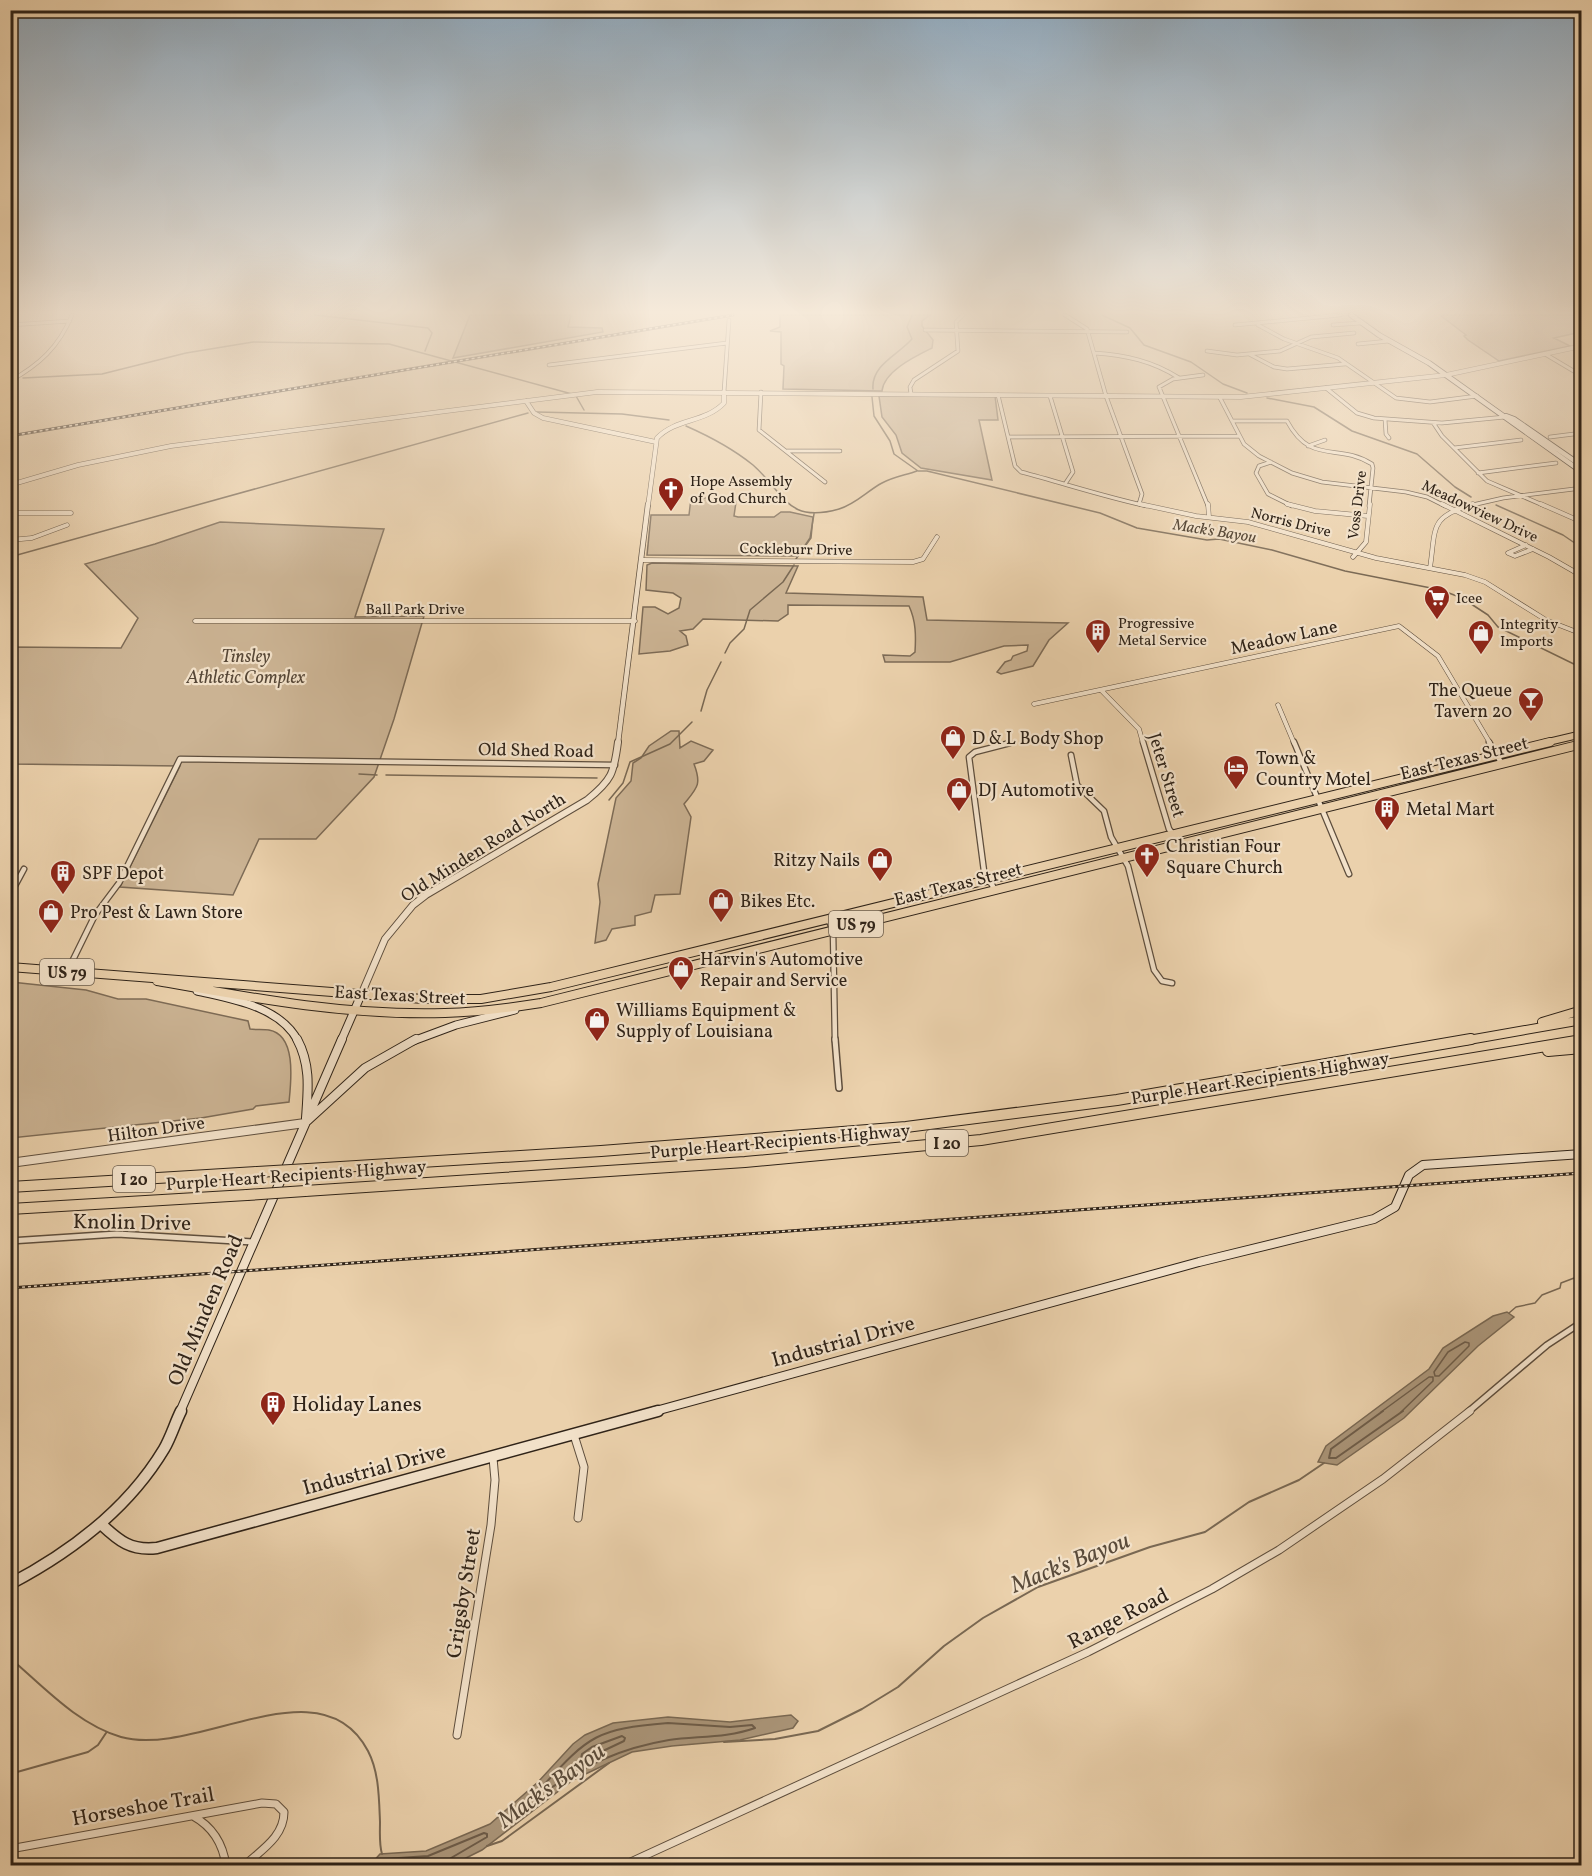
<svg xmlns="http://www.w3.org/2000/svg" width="1592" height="1876" font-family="Vollkorn,serif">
<rect width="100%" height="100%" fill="#ebd1ac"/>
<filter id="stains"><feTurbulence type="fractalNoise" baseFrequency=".00333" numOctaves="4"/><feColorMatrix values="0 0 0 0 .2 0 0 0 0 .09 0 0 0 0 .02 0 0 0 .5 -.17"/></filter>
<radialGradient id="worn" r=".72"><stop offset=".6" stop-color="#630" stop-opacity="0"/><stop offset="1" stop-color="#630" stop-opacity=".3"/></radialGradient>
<path fill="#cbb393" stroke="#7d6b56" stroke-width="1.5" d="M470,315H571L568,327L602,328L603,332L453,358Z
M780,315H930L922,321V326L933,340L932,348C916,356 884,371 882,391L783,389L784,366L781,364V332L770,331L780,327Z
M1440,315H1581V332L1554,338L1570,346L1499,361L1468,340L1464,336L1466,335Z
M879,396H995L998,420H979L992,480L921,468L902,453L896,435L882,417Z
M691,498H732L736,502L734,516L738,517H774L781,512H790L813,517L811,538L798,556L647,555L651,515H689Z
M220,522L384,529L355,617L424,616L394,719L374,777L316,839H259L233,895L120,887L180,766L11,764V647L121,648L138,618L85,564L155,544Z
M652,563L798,566L786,593L923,597L927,620L1068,623L1049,640L1033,666L1001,674L997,672L1005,662L1011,660L1013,656L1027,651L1028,645L1004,646L950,662H885L883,655L910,656L915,652C916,636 916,621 909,606L788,605V614L778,621L703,619L693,629L680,631L686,636L688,645L670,651L639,654L643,607H655L668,614L679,608L681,598L673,593L646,590L647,565Z
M671,731H679L680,748L691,741L713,750L704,761L694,764C702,785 697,788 684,804L691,817L680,894L655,895L651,912L635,916V925L612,929L606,940L595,943L600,902L598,884L616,798L631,781L633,763L641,758L649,746Z
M11,982L86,990L118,999H146L248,1021L250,1029C256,1030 263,1029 269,1030C297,1035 291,1082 289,1102L256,1106L253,1109L201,1118L11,1138Z"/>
<path fill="#ab967a" stroke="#796853" stroke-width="1.5" d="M1507,1312L1514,1317L1478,1346L1404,1418L1337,1465L1318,1462L1326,1446L1429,1369L1443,1348L1493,1316Z
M791,1715L798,1721L793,1728L740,1740L672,1746L632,1752L573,1780L482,1850L462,1860L448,1865H370L380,1854L426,1851L490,1824L538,1782L573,1744L585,1735L613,1723L668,1717L730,1722Z"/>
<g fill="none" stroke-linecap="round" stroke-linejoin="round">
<path stroke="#6d5c49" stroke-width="1.5" d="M1465,1342L1469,1343V1346L1439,1376H1435L1434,1372L1448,1352Z
M1381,1412L1429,1377H1433V1381L1401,1412"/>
<path stroke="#6d5c49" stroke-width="2" d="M1383,1411L1331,1449L1329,1458H1336L1403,1411
M668,1723L730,1727L752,1725L755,1728C727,1738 698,1736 669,1740C621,1748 586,1765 546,1791L542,1790V1787C589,1735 597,1729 668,1723Z
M622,1736L625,1738L624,1741L584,1760L581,1759L582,1754L592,1747Z
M378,1866L384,1859L428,1856L484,1833L487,1834V1837L451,1858L449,1866"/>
<path stroke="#796853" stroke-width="1.5" d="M315,315L428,328L432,333L425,351
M1102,315L1130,328L1144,345L1191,362L1223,384L1247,393
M23,378L102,374L186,353L253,342L389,344L572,394
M873,389C871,365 898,355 912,339L907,327L912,315
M576,396L584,410
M872,397L874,416L890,441L894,454L918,471H927L1100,513L1137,528L1207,540L1219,539L1272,550L1345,571L1441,590L1462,598L1488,615L1498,627L1582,668
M1267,398L1314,407L1352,431L1417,454L1455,487L1471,497
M537,412L622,414L669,420
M686,426C711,437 732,448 753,465C785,493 786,524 839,509C856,504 867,491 882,483C893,477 906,475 917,471
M1496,505L1563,535L1582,548
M10,557L528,413
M796,559L810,538L814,514
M725,653L730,643L744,629L750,610L783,582L794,565
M701,711L707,690L721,662
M359,774L377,775
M386,775L597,778
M609,800L623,783L630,762L670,744L692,722
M1509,1313L1516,1307L1535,1303L1542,1295L1560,1288L1561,1283L1582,1275"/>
<path stroke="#796853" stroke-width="2" d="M10,1658C44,1687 77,1724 121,1737C197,1758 321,1661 368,1751C379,1772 379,1798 380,1822C380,1833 379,1844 382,1854
M724,1742L775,1739L818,1731L862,1709L898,1687L944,1646L983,1618L1038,1587L1150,1547L1205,1532L1249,1502L1299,1480L1324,1463
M10,1774L88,1752L98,1745L106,1733
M487,1846L502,1841L609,1763"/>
<defs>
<path id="minor-far4" d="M1065,315L1087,329L1106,396L1142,494L1139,504
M10,325L70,321
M1235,325L1340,315
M1258,325L1284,339L1338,358L1396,398L1430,402L1477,396
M1333,325L1360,323
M925,330L1127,332
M1358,344L1389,341
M1207,351L1237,355L1280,351L1311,337L1354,333
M1094,353C1125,355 1153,361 1179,378
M1249,354L1274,367L1287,369L1345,364
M1545,354L1582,376
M549,365L727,343
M1203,375L1173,379L1159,387L1208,506
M10,381C39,365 59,347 72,315
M1326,388L1357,413L1374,418L1442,423L1505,417
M724,392L729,320
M761,392L759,430L825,482
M911,394L910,387L914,380L958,351L956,322L963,315
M998,395L1015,466L1021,472C1063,483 1105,497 1147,506
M1050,396L1073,472L1065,484
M1220,398L1244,444L1259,456L1292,473L1322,482L1406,492L1427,497L1445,506
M1385,419L1386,434L1389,438
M1232,421H1287C1311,466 1337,442 1372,464L1373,468L1369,506
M1434,424L1442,436L1487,481L1545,506
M1009,437L1239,436
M1550,437L1582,433
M1308,446L1325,440
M1454,448L1521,440
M787,451H840
M1271,462L1259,466L1256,473L1268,494L1292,506
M1478,473L1556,463
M1468,506L1503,498L1582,488"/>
<path id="minor-far3" d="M1140,504L1196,516L1248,522L1376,558L1465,575L1485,582L1546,620L1582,634
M1208,504L1209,517
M1287,504L1315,511L1368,516
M1442,504L1549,557L1582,576
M1541,504L1582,522
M10,513H71
M10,540L32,538L67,525
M1526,545L1508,553L1515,556L1533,549
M1353,557L1366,542L1370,504
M642,560L913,562L923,559L937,537
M1430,568C1436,527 1429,517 1473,504
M195,621H635
M1101,690L1139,729L1143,743
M1034,704L1399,626L1438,656L1490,743
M1278,705L1294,743"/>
<path id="minor-far2" d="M1143,742L1169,829L1181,844
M1294,742L1349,874
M1489,742L1502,764
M1071,755L1077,785L1104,811L1111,837L1128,866L1154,970L1162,981L1172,983
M995,890L984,871L969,757L975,752L1010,743
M10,895L24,869
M828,919L833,930L835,1041
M67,972L95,915L119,883L180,759L615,765"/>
<path id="minor-far1" d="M835,1039L839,1088
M10,1241L117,1234L253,1242
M1468,1412L1547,1345L1582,1322"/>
<path id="minor" d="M574,1435L584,1467L578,1518
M457,1735L491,1525L495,1480L493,1458
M193,1816C213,1827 223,1843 226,1866
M10,1849L262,1803L276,1804L284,1812C284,1837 261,1850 244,1866
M622,1866L1088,1652L1212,1589L1279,1550L1383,1479L1470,1411"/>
<path id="tertiary-far3" d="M526,401L534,413L543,418L656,442
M10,485L78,465L171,446L597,392L1241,397L1446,375L1582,346
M648,506L657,438C676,418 705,423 724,403V392"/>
<path id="tertiary-far2" d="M618,743L648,504"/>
<path id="tertiary-far1" d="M361,995L385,939L413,905L426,895L587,800C612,780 614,773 618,742"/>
<path id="tertiary" d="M10,1163L305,1123"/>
<path id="secondary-far3" d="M1351,315L1379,335L1429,363L1582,472
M1506,416L1514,419L1582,466"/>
<path id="secondary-far2" d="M197,991C231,999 280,1006 298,1041
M341,1041L361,995
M413,1041L456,1025L515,1010"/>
<path id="secondary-far1" d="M297,1039C311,1065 308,1090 306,1118
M307,1121L365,1068L416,1039
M180,1412L342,1039
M652,1412L1199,1262L1374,1219L1395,1207L1409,1175L1423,1165L1582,1154"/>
<path id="secondary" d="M101,1524C119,1541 131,1551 157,1548L658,1411
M10,1584C71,1552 128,1509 164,1449C171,1437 175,1423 181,1411"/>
<path id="primary-far1" d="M1544,743L1582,734"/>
<path id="primary" d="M10,967L423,999H481L551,987L1550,742
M157,981C252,998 348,1016 445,1013C477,1012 509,1008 541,1003L1582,744"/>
<path id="motorway-far1" d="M1542,1022L1582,1010
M1463,1041L1582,1020
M1579,1041L1582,1040"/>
<path id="motorway" d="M1548,1051L1582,1048
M308,1169L601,1151L906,1127L1117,1100L1471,1039
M10,1187L257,1172
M305,1191L745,1162L981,1140L1582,1040
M10,1209L247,1195"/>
</defs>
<use href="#minor-far4" stroke="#5e4e3d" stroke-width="4.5"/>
<use href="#minor-far3" stroke="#5e4e3d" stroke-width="5"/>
<use href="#minor-far2" stroke="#5e4e3d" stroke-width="7"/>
<use href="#minor-far1" stroke="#5e4e3d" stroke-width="8"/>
<use href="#minor" stroke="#5e4e3d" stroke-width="9"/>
<use href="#tertiary-far3" stroke="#5e4e3d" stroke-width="5"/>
<use href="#tertiary-far2" stroke="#5e4e3d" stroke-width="6"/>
<use href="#tertiary-far1" stroke="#5e4e3d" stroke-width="8"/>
<use href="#tertiary" stroke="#5e4e3d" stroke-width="10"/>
<use href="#secondary-far3" stroke="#2f2318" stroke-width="6"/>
<use href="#secondary-far2" stroke="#2f2318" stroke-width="9"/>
<use href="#secondary-far1" stroke="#2f2318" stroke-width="10"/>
<use href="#secondary" stroke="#2f2318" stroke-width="13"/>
<use href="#primary-far1" stroke="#2f2318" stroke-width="8"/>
<use href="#primary" stroke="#2f2318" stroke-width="10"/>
<use href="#motorway-far1" stroke="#2f2318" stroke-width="10"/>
<use href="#motorway" stroke="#2f2318" stroke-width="12"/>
<use href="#minor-far4" stroke="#f2e1c9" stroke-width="3"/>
<use href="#minor-far3" stroke="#f2e1c9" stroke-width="4"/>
<use href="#minor-far2" stroke="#f2e1c9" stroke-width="4.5"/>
<use href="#minor-far1" stroke="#f2e1c9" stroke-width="5"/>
<use href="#minor" stroke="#f2e1c9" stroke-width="7"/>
<use href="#tertiary-far3" stroke="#f2e1c9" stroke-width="4"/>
<use href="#tertiary-far2" stroke="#f2e1c9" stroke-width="4.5"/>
<use href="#tertiary-far1" stroke="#f2e1c9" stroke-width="6"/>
<use href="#tertiary" stroke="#f2e1c9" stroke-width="8"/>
<use href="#secondary-far3" stroke="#f2e1c9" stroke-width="4.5"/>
<use href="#secondary-far2" stroke="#f2e1c9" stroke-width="7"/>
<use href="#secondary-far1" stroke="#f2e1c9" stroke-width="8"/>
<use href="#secondary" stroke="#f2e1c9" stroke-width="10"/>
<use href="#primary-far1" stroke="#ebd1ac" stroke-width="6"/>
<use href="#primary" stroke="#ebd1ac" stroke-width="8"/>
<use href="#motorway-far1" stroke="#ebd1ac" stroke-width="8"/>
<use href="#motorway" stroke="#ebd1ac" stroke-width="10"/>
<defs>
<path id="rail" d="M10,436L733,315
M10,1288L1582,1173"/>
</defs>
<use href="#rail" stroke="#2f2318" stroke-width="3"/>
<use href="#rail" stroke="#f2e1c9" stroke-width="1.5" stroke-dasharray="3" stroke-linecap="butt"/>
<defs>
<path id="motorway-bridge" d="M257,1172L308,1169
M247,1195L305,1191"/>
</defs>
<use href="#motorway-bridge" stroke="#2f2318" stroke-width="12" stroke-linecap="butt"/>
<use href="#motorway-bridge" stroke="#ebd1ac" stroke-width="10"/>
</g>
<linearGradient id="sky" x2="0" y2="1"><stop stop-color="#8fa8bc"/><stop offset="0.54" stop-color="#f6eada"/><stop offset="1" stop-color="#f6eada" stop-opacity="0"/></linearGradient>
<rect width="1592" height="578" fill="url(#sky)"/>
<defs>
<symbol id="church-pin" viewBox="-11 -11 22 30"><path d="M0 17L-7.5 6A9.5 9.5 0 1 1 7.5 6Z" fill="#8f2418" stroke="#f2e1c9"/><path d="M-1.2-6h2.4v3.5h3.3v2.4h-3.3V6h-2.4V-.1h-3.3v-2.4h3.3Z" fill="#fff"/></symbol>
<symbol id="supermarket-pin" viewBox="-11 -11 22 30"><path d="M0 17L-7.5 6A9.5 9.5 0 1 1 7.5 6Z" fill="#8f2418" stroke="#f2e1c9"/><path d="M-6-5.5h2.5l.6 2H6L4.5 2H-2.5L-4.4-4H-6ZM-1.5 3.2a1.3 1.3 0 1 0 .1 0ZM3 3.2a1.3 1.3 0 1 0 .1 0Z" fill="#fff"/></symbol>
<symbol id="building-pin" viewBox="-11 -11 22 30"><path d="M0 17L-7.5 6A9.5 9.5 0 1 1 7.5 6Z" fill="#8f2418" stroke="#f2e1c9"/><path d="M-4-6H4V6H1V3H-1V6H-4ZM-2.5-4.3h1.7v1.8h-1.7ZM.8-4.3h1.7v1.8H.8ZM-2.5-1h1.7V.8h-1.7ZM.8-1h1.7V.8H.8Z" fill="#fff"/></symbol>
<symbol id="shop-pin" viewBox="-11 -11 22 30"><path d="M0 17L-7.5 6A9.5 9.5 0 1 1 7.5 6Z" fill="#8f2418" stroke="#f2e1c9"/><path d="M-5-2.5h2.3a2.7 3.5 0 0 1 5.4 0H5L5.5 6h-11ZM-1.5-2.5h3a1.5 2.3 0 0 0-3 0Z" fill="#fff"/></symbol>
<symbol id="bar-pin" viewBox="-11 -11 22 30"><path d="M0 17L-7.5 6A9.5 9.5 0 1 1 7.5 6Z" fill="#8f2418" stroke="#f2e1c9"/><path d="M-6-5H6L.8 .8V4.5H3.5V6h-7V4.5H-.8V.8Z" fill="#fff"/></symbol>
<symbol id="hotel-pin" viewBox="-11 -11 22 30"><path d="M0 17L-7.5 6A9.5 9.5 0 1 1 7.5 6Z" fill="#8f2418" stroke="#f2e1c9"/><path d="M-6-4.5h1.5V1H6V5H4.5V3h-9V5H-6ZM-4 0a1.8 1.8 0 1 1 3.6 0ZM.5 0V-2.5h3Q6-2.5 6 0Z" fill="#fff"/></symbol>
</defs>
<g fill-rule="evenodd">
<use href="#church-pin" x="656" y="475" width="30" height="40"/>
<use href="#supermarket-pin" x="1422" y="583" width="30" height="40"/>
<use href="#building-pin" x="1083" y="617" width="30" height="40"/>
<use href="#shop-pin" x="1466" y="618" width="30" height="40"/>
<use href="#bar-pin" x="1516" y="685" width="30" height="40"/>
<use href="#shop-pin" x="938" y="723" width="30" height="40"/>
<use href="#hotel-pin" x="1221" y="753" width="30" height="40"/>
<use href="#shop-pin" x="944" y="775" width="30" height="40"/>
<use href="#building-pin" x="1372" y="794" width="30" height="40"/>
<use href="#church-pin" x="1132" y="841" width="30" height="40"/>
<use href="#shop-pin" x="865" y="845" width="30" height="40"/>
<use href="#building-pin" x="48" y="858" width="30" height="40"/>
<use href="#shop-pin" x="706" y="886" width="30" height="40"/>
<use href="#shop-pin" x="36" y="897" width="30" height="40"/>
<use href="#shop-pin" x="666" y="954" width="30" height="40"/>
<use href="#shop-pin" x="582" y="1005" width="30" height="40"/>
<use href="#building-pin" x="258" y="1389" width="30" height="40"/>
</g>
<g text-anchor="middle" stroke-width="4.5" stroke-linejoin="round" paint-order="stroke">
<g font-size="15" fill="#2f2318" stroke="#f2e1c9" text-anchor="start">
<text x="690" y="486">Hope Assembly<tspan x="690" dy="17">of God Church</tspan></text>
<text x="1456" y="603">Icee</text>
<text x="1118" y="628">Progressive<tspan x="1118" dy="17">Metal Service</tspan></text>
<text x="1500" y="629">Integrity<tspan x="1500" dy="17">Imports</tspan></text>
</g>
<g font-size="15" fill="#2f2318" stroke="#f2e1c9">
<text transform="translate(1357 505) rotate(-83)" y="5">Voss Drive</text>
<text transform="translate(1480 511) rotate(25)" y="5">Meadowview Drive</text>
<text transform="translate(1291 522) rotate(14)" y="5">Norris Drive</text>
<text transform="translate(796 549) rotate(1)" y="5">Cockleburr Drive</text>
<text x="415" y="614">Ball Park Drive</text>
</g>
<g font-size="16" font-style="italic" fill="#5a4b3a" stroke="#f2e1c9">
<text transform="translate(1215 530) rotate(9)" y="6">Mack's Bayou</text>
</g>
<g fill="#f2e1c9" stroke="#6a5c4d" stroke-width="1.5">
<rect x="829" y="911" width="54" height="26" rx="4.5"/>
<rect x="40" y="959" width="54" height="26" rx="4.5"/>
<rect x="926" y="1130" width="42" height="26" rx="4.5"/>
<rect x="113" y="1166" width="42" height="26" rx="4.5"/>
</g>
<g font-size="16" font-weight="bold" fill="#2f2318">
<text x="856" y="930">US 79</text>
<text x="67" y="978">US 79</text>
<text x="947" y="1149">I 20</text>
<text x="134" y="1185">I 20</text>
</g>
<g font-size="18" fill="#2f2318" stroke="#f2e1c9">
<text transform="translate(1284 637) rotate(-12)" y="6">Meadow Lane</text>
<text transform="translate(536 750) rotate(1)" y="6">Old Shed Road</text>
<text transform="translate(1464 758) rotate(-14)" y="6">East Texas Street</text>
<text transform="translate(1167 775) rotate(73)" y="6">Jeter Street</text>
<text transform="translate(483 847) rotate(-32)" y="6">Old Minden Road North</text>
<text transform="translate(958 884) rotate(-14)" y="6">East Texas Street</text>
<text transform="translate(400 995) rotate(3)" y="6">East Texas Street</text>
<text transform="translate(1260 1078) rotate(-9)" y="6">Purple Heart Recipients Highway</text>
<text transform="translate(156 1129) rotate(-8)" y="6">Hilton Drive</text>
<text transform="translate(780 1141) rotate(-5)" y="6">Purple Heart Recipients Highway</text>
<text transform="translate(296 1175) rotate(-4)" y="6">Purple Heart Recipients Highway</text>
</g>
<g font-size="18" font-style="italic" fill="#564737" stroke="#f2e1c9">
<text x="246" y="662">Tinsley<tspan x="246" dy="21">Athletic Complex</tspan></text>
</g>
<g font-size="18" fill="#2f2318" stroke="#f2e1c9" text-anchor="start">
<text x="1512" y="696" text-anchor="end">The Queue<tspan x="1512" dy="21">Tavern 20</tspan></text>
<text x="972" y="744">D &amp; L Body Shop</text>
<text x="1256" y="764">Town &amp;<tspan x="1256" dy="21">Country Motel</tspan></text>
<text x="978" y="796">DJ Automotive</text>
<text x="1406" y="815">Metal Mart</text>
<text x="1166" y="852">Christian Four<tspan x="1166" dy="21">Square Church</tspan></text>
<text x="860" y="866" text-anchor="end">Ritzy Nails</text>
<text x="82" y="879">SPF Depot</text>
<text x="740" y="907">Bikes Etc.</text>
<text x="70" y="918">Pro Pest &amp; Lawn Store</text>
<text x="700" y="965">Harvin's Automotive<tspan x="700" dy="21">Repair and Service</tspan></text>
<text x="616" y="1016">Williams Equipment &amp;<tspan x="616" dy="21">Supply of Louisiana</tspan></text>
</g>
<g font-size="21" fill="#2f2318" stroke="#f2e1c9">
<text transform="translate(132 1222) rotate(1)" y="7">Knolin Drive</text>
<text transform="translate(205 1310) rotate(-67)" y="7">Old Minden Road</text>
<text transform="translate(843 1341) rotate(-15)" y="7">Industrial Drive</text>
<text transform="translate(374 1469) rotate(-15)" y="7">Industrial Drive</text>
<text transform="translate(463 1593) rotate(-81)" y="7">Grigsby Street</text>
<text transform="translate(1118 1618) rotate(-27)" y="7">Range Road</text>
<text transform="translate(143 1806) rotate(-10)" y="7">Horseshoe Trail</text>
</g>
<g font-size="21" fill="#2f2318" stroke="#f2e1c9" text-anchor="start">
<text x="292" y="1411">Holiday Lanes</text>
</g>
<g font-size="24" font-style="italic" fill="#5a4b3a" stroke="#f2e1c9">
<text transform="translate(1070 1562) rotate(-22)" y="8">Mack's Bayou</text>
<text transform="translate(551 1785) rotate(-36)" y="8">Mack's Bayou</text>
</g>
</g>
<rect width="1592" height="1876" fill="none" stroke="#ebd1ac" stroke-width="36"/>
<rect x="12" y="12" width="1568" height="1852" fill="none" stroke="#2f2318" stroke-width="3"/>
<rect x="18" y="18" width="1556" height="1840" fill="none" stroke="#2f2318" stroke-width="1.5"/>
<rect width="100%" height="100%" filter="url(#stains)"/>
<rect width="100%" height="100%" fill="url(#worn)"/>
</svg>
